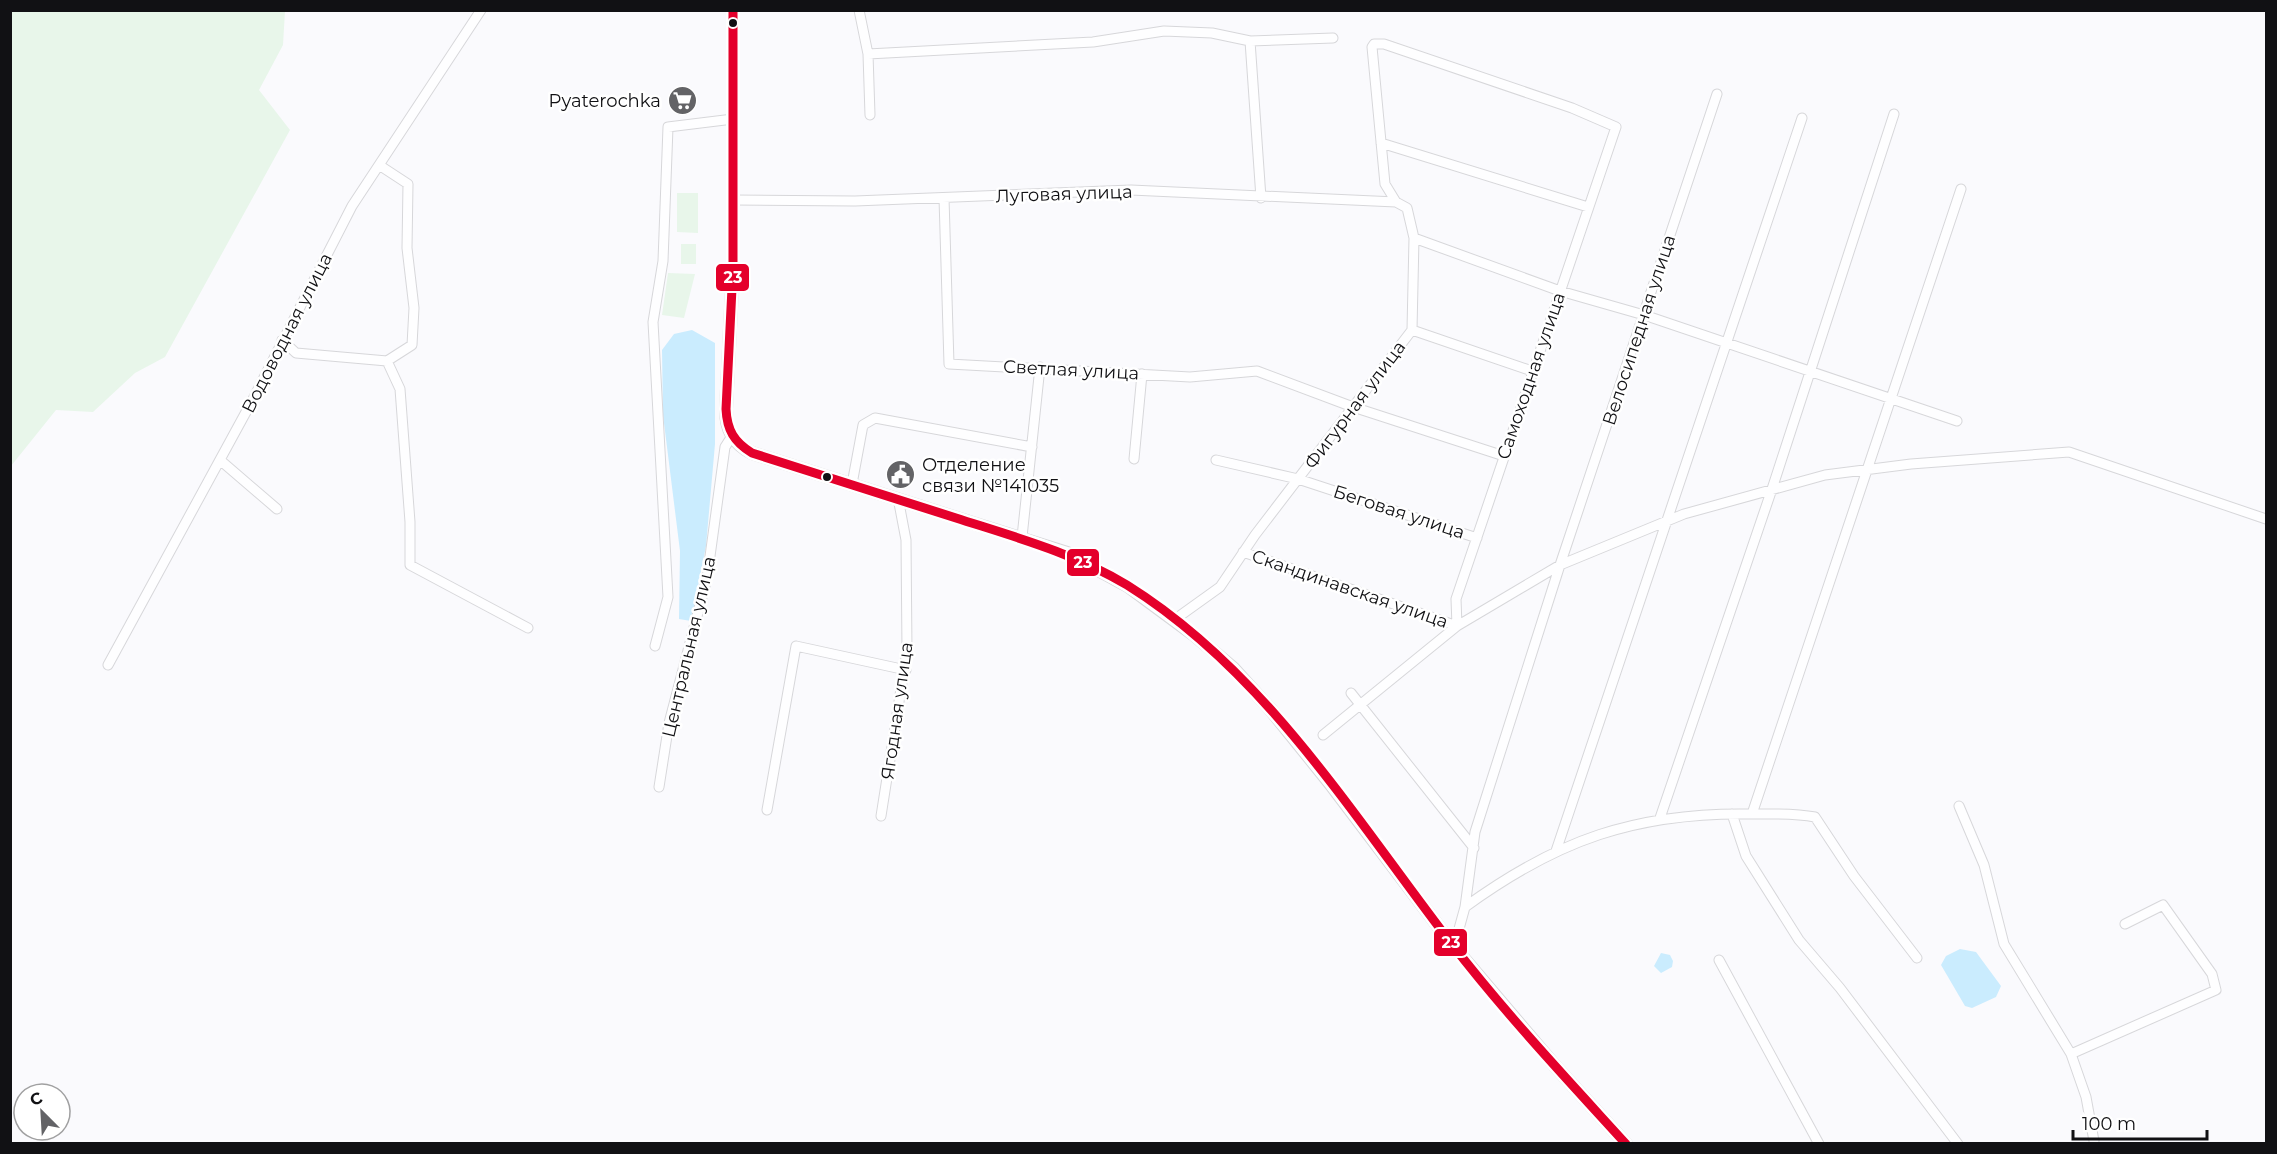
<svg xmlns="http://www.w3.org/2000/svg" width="2277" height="1154" font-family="Montserrat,sans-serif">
<rect width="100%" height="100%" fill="#fafafd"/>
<path fill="#e8f6ea" d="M11,10L285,11L283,45L259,90L290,130L165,357L135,373L93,412L56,410L11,466Z
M677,193H698V233L677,232Z
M681,244H696V264H681Z
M668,273L695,274L684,318L662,315Z"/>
<path fill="#caecfe" d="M692,330L715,343V444L706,546L691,621L679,619L680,551L663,415L662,350L674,334Z
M1960,949L1976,952L2001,986L1996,997L1972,1008L1965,1006L1941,965L1946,956Z
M1661,953L1670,955L1673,961L1672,967L1661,973L1654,966Z"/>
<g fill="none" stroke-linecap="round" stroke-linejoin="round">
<defs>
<path id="minor" d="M859,10L868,54L870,115
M1250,41L1261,198
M868,54L1093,42L1164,31L1212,33L1250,41L1333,38
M1381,143L1588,207
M379,165L408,184L407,248L414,308L412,345L387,361
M944,198L949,364L1190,377L1257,371L1353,407L1504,456
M733,200L855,201L1131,190L1396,202
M1414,238L1560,291L1644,315L1957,421
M1412,330L1532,371
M282,340L296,353L387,361L400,389L410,522V565L528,628
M1134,459L1142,374
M220,460L277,509
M1216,460L1298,479L1477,538
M852,484L863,425L875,418L1032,447
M1022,537L1040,367
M1174,620L1220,587L1255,535L1412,330L1414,238L1407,208L1396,202L1385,184L1372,47L1374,44H1384L1572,108L1616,127L1456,599L1457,626L1243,552
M655,646L668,597L653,322L663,261L668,127L733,119
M108,665L252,401L352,206L481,10
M1351,693L1474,848
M1323,735L1457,626L1560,565L1684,514L1825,475L1911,464L2069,452L2266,519
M659,787L669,723L707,578L725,447L732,436
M1959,806L1984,865L2004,944L2071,1054L2086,1097L2094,1141
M767,810L796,646L906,670
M1732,814L1746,856L1799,940L1840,988L1958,1144
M1752,814L1961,189
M881,816L907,651L906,540L898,498
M1660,818L1772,489L1894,114
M1556,851L1802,118
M1465,907C1557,840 1636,812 1751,814C1772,814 1794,813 1815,817L1854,876L1917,958
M1454,947L1465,907L1475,832L1560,565L1717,94
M1719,960L1819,1144
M2071,1054L2216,990L2212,974L2163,905L2125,924"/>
<path id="tertiary" d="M733,10V268L726,409C726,430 733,443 752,453L1067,553L1128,586L1193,634L1233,668L1271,710L1329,782L1454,947L1555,1066L1626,1144"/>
</defs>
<use href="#minor" stroke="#d7d7da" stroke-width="11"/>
<use href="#tertiary" stroke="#d7d7da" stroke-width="14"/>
<use href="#minor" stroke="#fefeff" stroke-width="9"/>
<use href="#tertiary" stroke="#fefeff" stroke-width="12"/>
<defs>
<path id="bus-1" d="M733,10V268L726,409C727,430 734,442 752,453C820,475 888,496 956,518C1015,537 1074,553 1127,585C1265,671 1354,817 1451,943C1505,1013 1566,1078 1626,1144"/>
</defs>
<use href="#bus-1" stroke="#fff" stroke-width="14"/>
<use href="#bus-1" stroke="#e4002b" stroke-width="9"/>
</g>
<defs>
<symbol id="supermarket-disc" viewBox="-11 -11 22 22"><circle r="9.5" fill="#636366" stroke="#fff"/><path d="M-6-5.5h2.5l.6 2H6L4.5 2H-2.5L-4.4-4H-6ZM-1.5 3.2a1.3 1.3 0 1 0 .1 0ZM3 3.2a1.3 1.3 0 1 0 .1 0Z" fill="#fff"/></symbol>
<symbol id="civic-disc" viewBox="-11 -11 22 22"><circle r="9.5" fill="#636366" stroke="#fff"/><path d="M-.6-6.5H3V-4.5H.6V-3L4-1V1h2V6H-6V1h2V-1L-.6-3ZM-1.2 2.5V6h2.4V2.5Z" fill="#fff"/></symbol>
</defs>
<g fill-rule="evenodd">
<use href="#supermarket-disc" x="666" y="84" width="33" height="33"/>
<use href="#civic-disc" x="884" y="458" width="33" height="33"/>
</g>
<g fill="#111114" stroke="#fff" stroke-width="2">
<circle cx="733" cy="23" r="5"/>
<circle cx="827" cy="477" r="5"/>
</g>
<g text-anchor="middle" stroke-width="5" stroke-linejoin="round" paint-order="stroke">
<g font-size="18" fill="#111114" stroke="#fff" text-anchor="end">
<text x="661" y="107">Pyaterochka</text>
<text x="922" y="471" text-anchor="start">Отделение<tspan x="922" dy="21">связи №141035</tspan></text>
</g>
<g font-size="18" fill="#111114" stroke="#fff">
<text transform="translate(1064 194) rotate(-2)" y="6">Луговая улица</text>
<text transform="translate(1639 330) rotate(-72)" y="6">Велосипедная улица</text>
<text transform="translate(287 333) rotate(-63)" y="6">Водоводная улица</text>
<text transform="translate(1071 370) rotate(3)" y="6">Светлая улица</text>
<text transform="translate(1531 376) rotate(-71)" y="6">Самоходная улица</text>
<text transform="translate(1355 405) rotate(-53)" y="6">Фигурная улица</text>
<text transform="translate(1399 512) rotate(18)" y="6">Беговая улица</text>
<text transform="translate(1350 589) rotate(19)" y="6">Скандинавская улица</text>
<text transform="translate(689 647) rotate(-77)" y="6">Центральная улица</text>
<text transform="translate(897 711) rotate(-82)" y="6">Ягодная улица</text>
</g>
</g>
<g stroke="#fff" stroke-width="2">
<rect x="715" y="263" width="35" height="29" rx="6" fill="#e4002b"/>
<rect x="1066" y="548" width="34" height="29" rx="6" fill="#e4002b"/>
<rect x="1433" y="928" width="35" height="29" rx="6" fill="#e4002b"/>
</g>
<g font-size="16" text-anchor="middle" font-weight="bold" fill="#fff">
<text x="733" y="283">23</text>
<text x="1083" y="568">23</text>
<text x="1451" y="948">23</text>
</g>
<rect width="2277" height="1154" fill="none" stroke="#111114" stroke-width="24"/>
<g transform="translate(42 1112) rotate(336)"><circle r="28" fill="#ffffff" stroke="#a0a0a1" stroke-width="1.5"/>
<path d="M0-4.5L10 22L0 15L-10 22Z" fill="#636366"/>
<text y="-9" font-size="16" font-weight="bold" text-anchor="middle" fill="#111114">С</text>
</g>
<path d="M2073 1130v9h134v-9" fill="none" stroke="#111114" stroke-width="3"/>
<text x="2082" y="1130" font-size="18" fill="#111114" stroke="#ffffff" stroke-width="4.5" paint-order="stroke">100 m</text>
</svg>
